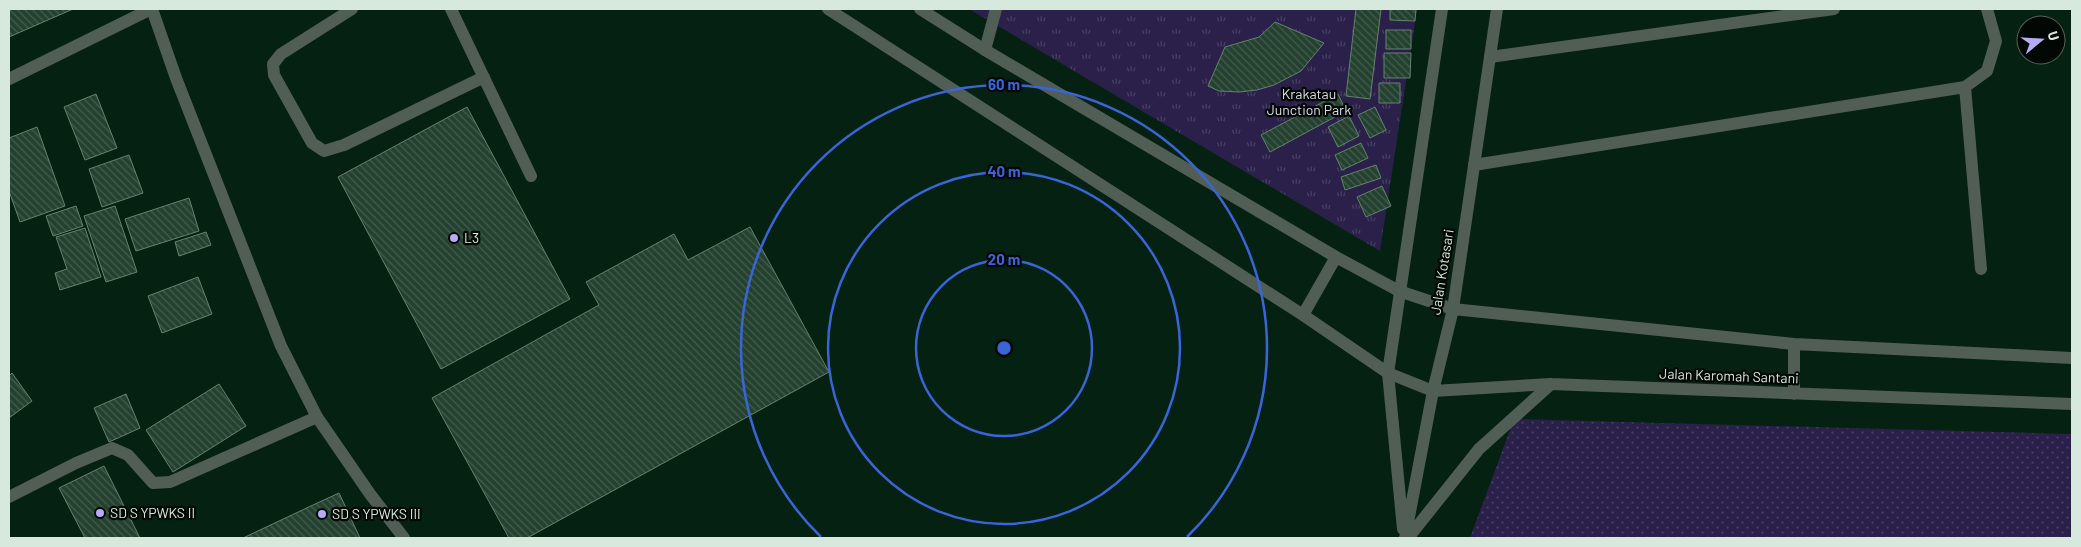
<svg xmlns="http://www.w3.org/2000/svg" width="2081" height="547" font-family="Barlow,sans-serif">
<defs>
<pattern id="grass-dots" width="8" height="8" patternUnits="userSpaceOnUse" patternTransform="scale(1.25)"><rect width="8" height="8" fill="#2a204a"/><path d="M2 2h.1M6 6h.1" fill="none" stroke="#484064" stroke-width="1.8" stroke-linecap="round"/></pattern>
<pattern id="park-tufts" width="24" height="20" patternUnits="userSpaceOnUse" patternTransform="scale(1.25)"><rect width="24" height="20" fill="#2a204a"/><path d="M3 7l-1-3M5 7V3M7 7l1-3M15 17l-1-3M17 17v-4M19 17l1-3" fill="none" stroke="#484064"/></pattern>
<pattern id="building-back-hatch" width="6" height="6" patternUnits="userSpaceOnUse" patternTransform="scale(1.25)"><rect width="6" height="6" fill="#24412f"/><path d="M-1 5l2 2M0 0l6 6M5-1l2 2" fill="none" stroke="#435c4d"/></pattern>
</defs>
<rect width="100%" height="100%" fill="#052111"/>
<path fill="url(#grass-dots)" d="M1514,419L2072,434V538H1470Z"/>
<path fill="url(#park-tufts)" d="M969,9H1417L1380,251Z"/>
<path fill="url(#building-back-hatch)" stroke="#64836e" d="M9,9H73L9,37Z
M1356,9H1381L1370,99L1346,96Z
M1390,9H1416L1415,21L1390,20Z
M1275,22L1324,43L1301,71L1274,85L1257,90L1239,92L1219,91L1208,86L1225,47L1259,37Z
M1386,30H1411V49H1386Z
M1384,53H1411L1410,78H1384Z
M1379,83H1400V103H1379Z
M96,94L117,148L85,160L64,107Z
M1338,94L1346,111L1270,152L1261,135Z
M467,107L570,299L441,369L338,177Z
M1375,107L1386,130L1370,138L1358,115Z
M1349,116L1359,136L1338,147L1328,127Z
M37,127L65,206L20,222L9,191V138Z
M1361,143L1368,158L1342,170L1335,155Z
M129,155L143,193L102,207L89,169Z
M1376,165L1381,178L1345,190L1341,177Z
M1382,186L1391,206L1366,217L1357,197Z
M189,198L199,231L136,251L125,219Z
M76,206L83,226L53,236L46,216Z
M115,206L137,272L106,282L84,216Z
M750,227L829,372L527,538H509L432,398L599,305L586,282L674,234L688,260Z
M85,228L101,277L60,290L55,273L67,269L56,237Z
M206,232L211,245L179,256L175,242Z
M198,277L212,314L162,333L148,296Z
M12,373L32,401L9,418V376Z
M219,384L246,426L173,472L146,430Z
M126,394L140,428L109,442L94,408Z
M104,466L140,538H85L59,488Z
M339,493L360,538H243L313,505Z"/>
<g fill="none" stroke-linecap="round" stroke-linejoin="round">
<path stroke="#515e55" stroke-width="12" d="M352,9L281,54L273,64L274,75L312,143L324,151L344,145L484,77
M451,9L531,176
M985,50L996,9
M1490,57L1834,9
M1965,87L1981,269
M1474,165L1965,87L1987,71L1996,41L1987,9
M9,497L76,463L112,448L128,455L153,483L170,482L317,417"/>
<path stroke="#515e55" stroke-width="12" d="M152,9L176,78L281,346L317,417L370,494L404,538
M828,9L1303,315L1388,373L1433,391L1551,384L2072,404
M920,9L985,50L1336,257L1399,291L1453,309L1794,344L2072,358
M9,79L151,9
M1303,315L1336,257
M1794,394V344
M1403,529L1388,373L1442,9
M1405,538L1433,391L1453,309L1497,9
M1408,538L1479,449L1551,384"/>
</g>
<g fill="none" stroke="#3965d9" stroke-width="2.5">
<circle cx="1004" cy="348" r="88"/>
<circle cx="1004" cy="348" r="176"/>
<path d="M821 537A263 263 0 1 1 1187 537"/>
</g>
<g fill="#b7abf7" stroke="#010803" stroke-width="2">
<circle cx="454" cy="238" r="5"/>
<circle cx="100" cy="513" r="5"/>
<circle cx="322" cy="514" r="5"/>
</g>
<g text-anchor="middle" stroke-width="4.5" stroke-linejoin="round" paint-order="stroke">
<g font-size="14" fill="#dddbef" stroke="#010803">
<text x="1309" y="99">Krakatau<tspan x="1309" dy="16">Junction Park</tspan></text>
</g>
<g font-size="14" fill="#d7e8dc" stroke="#010803" text-anchor="start">
<text x="464" y="243">L3</text>
<text x="110" y="518">SD S YPWKS II</text>
<text x="332" y="519">SD S YPWKS III</text>
</g>
<g font-size="14" fill="#d7e8dc" stroke="#010803">
<text transform="translate(1442 272) rotate(-81)" y="5">Jalan Kotasari</text>
<text transform="translate(1729 376) rotate(2)" y="5">Jalan Karomah Santani</text>
</g>
</g>
<circle cx="1004" cy="348" r="8" fill="#3965d9" stroke="#010803" stroke-width="2.5"/>
<g font-size="15" text-anchor="middle" font-weight="bold" fill="#3965d9" stroke="#010803" stroke-width="4.5" stroke-linejoin="round" paint-order="stroke">
<text x="1004" y="90">60 m</text>
<text x="1004" y="177">40 m</text>
<text x="1004" y="265">20 m</text>
</g>
<rect width="2081" height="547" fill="none" stroke="#d7e8dc" stroke-width="20"/>
<g transform="translate(2041 40) rotate(72)"><circle r="24" fill="#010803" stroke="#57625a"/>
<path d="M0-4L9 19L0 12L-9 19Z" fill="#b7abf7"/>
<text y="-8" font-size="14" font-weight="bold" text-anchor="middle" fill="#d7e8dc">U</text>
</g>
</svg>
